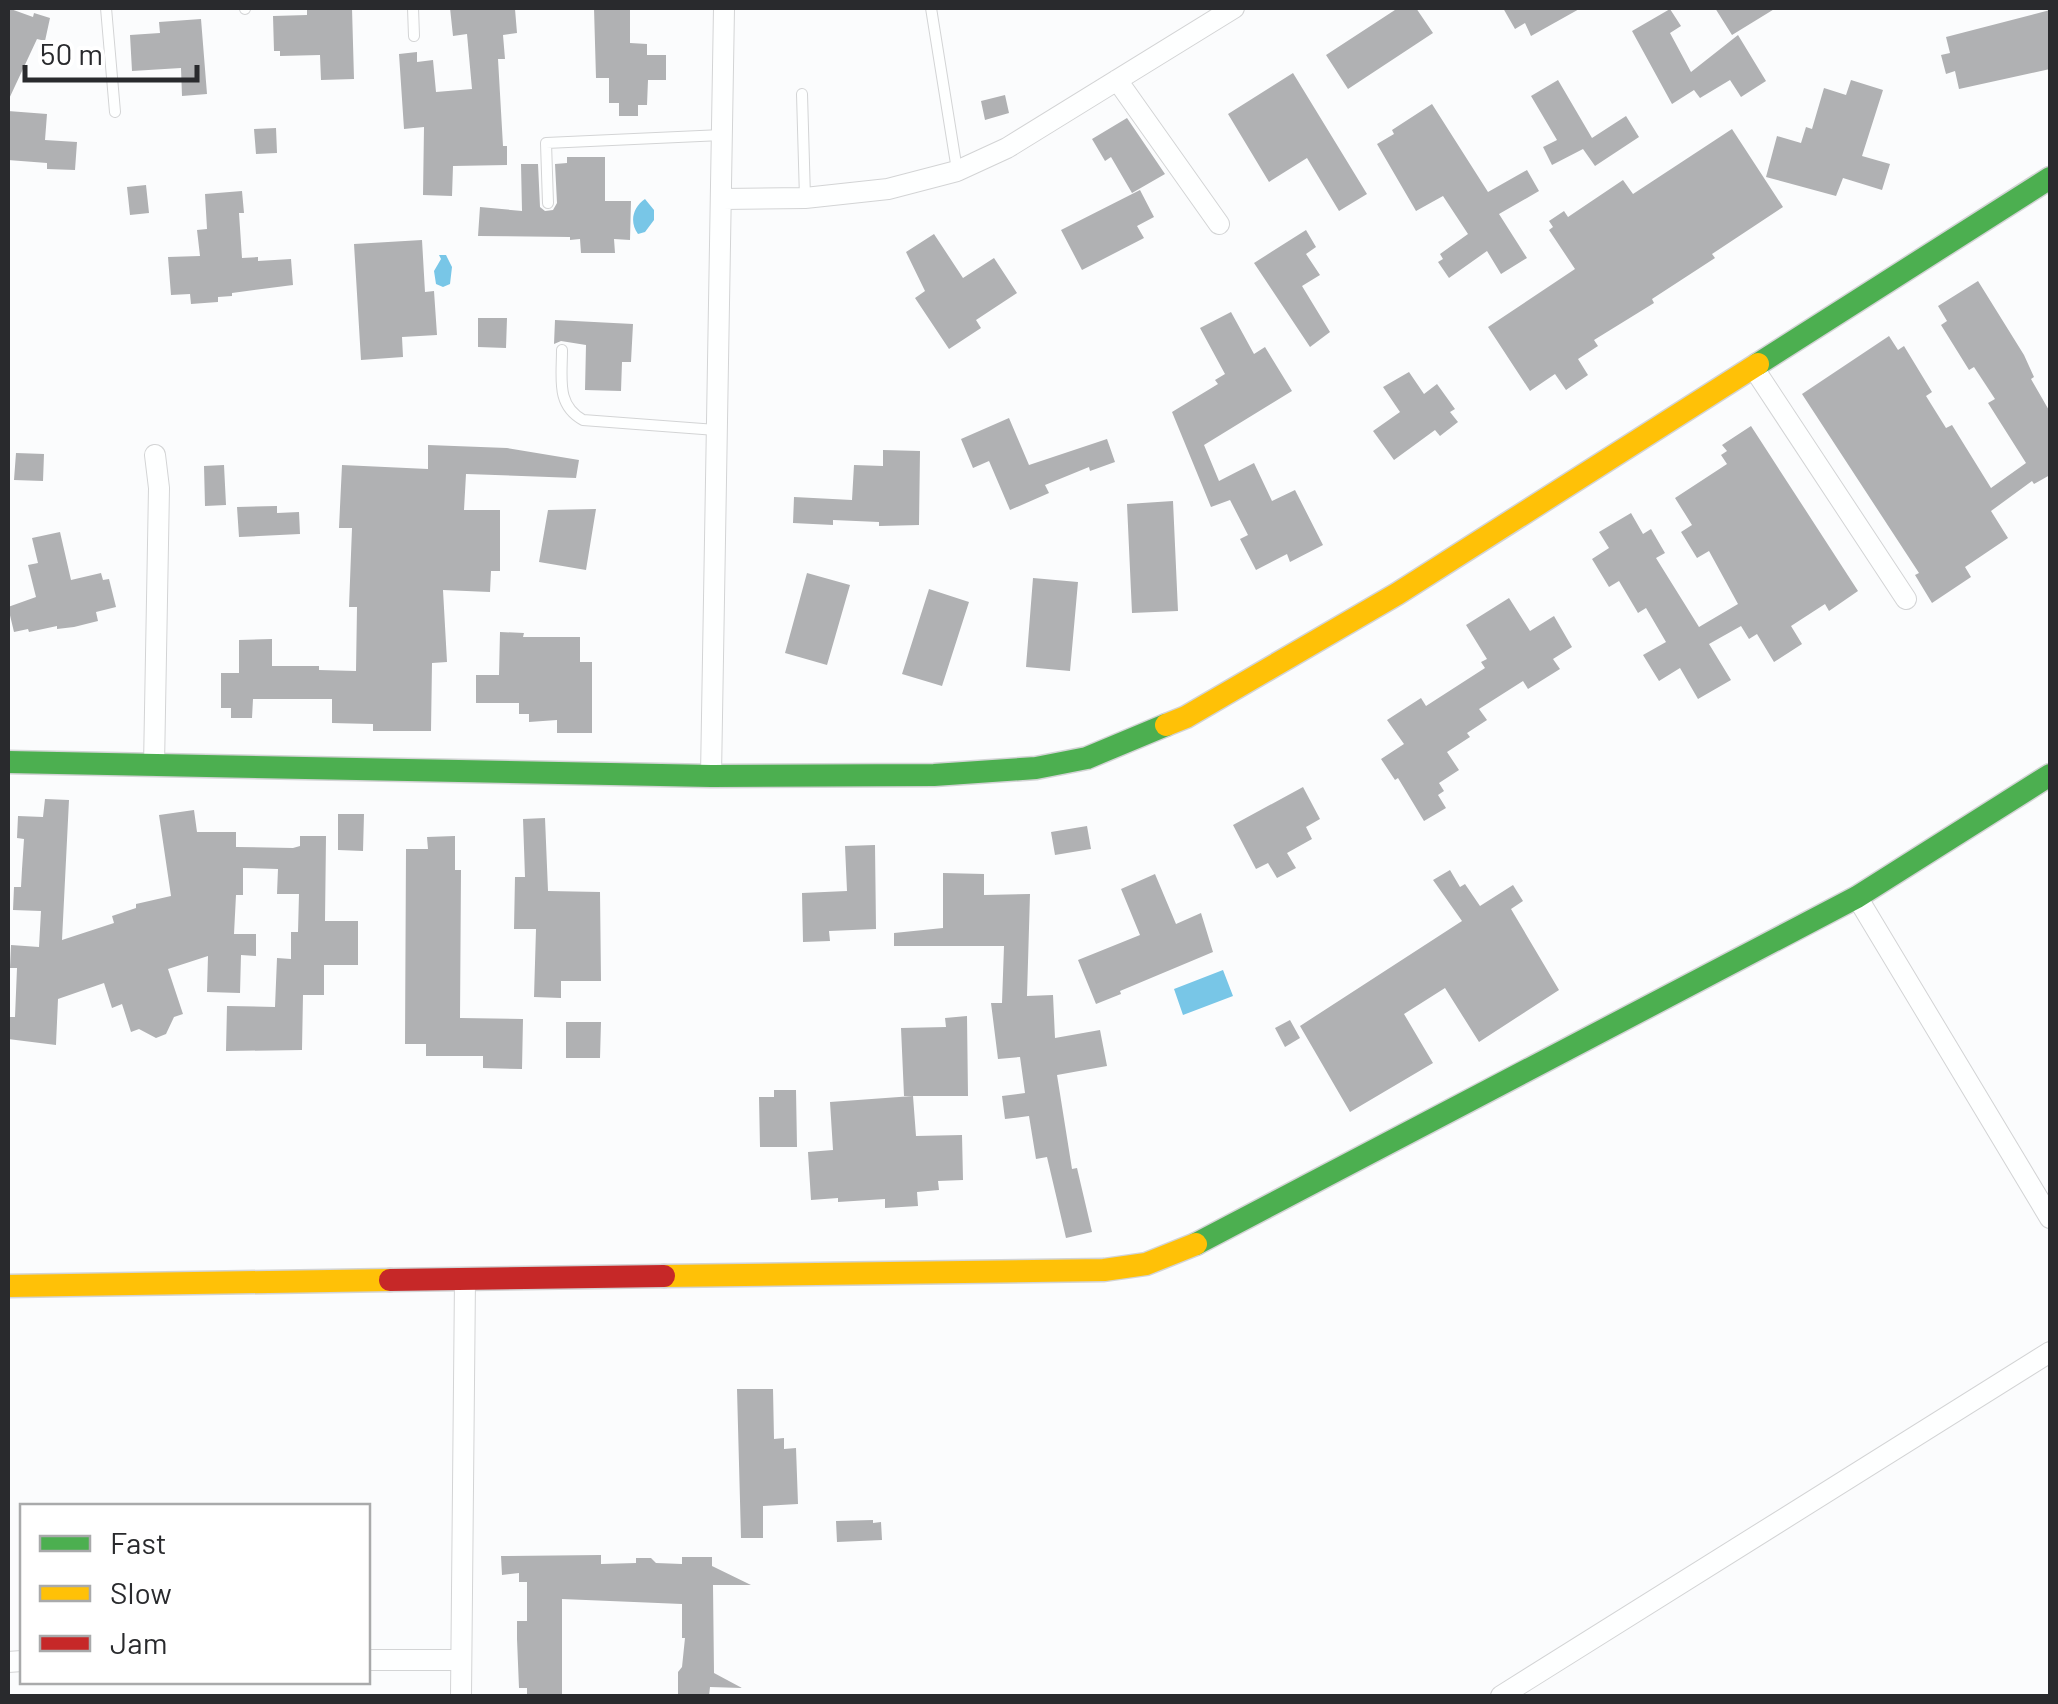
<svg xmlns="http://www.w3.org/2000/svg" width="2058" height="1704" font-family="Barlow,sans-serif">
<rect width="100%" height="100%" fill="#fbfcfd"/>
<path fill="#78c6e7" d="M645,199L654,210V220L645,232L638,234C629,222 633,207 645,199Z
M439,255H446L452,267L450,284L443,287L436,284L434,271L441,259Z
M1223,970L1233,996L1183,1015L1174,989Z"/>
<path fill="#b0b1b3" d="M8,8L33,17L34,13L50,18L45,41L37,39L8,101Z
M307,8H352L354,79L321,80L320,55L280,56V51H274L273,16L307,15Z
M450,8L515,9L517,33L503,35L505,59H498L503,146H507V165L453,166L452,196L423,195L424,127L404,129L399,54L417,52V62L433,60L436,92L472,89L467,34L453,36Z
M594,8H630V43L647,44V55H666V80H648L647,105H638V116H619V103H609V78H596Z
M1398,8H1416L1433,33L1348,89L1326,55Z
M1503,8H1581L1531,36L1525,23L1515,29Z
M1715,8H1776L1732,35Z
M1670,9L1681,26L1670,33L1691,72L1738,35L1766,81L1741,97L1730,80L1700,98L1694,90L1672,104L1632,31Z
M2050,10V69L1959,89L1955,71L1946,74L1941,55L1950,53L1946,37Z
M201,19L207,94L182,96L181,68L132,71L130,35L160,33L159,22Z
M1293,73L1367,194L1339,211L1307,158L1269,182L1228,114Z
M1558,80L1592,138L1626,116L1639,137L1595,166L1583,149L1552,165L1543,147L1557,140L1531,96Z
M1851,80L1883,90L1862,156L1890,164L1882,190L1843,178L1836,196L1766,177L1777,136L1801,143L1806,127L1812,129L1824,88L1846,95Z
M1005,95L1009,113L985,120L981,101Z
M1432,104L1488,192L1527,170L1539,191L1499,214L1527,258L1501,274L1487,251L1449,278L1438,262L1443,259L1440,254L1468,234L1443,196L1416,211L1377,144L1394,134L1392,130Z
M8,111L47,114L45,140L77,142L75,170L47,169V163L8,160Z
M1127,118L1165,174L1132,193L1111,157L1105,161L1092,139Z
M276,128L277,153L256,154L254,129Z
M1732,129L1783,207L1712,254L1715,258L1652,299L1654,303L1594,340L1598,346L1578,359L1588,375L1566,390L1555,374L1530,391L1488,327L1575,269L1549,230L1553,227L1549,221L1564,211L1568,217L1623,180L1633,194Z
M567,157H605V201H631L630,240L614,239L615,253H581L580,239L570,240V237L478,236L480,207L522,211L521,164H538L540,207L545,211L553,210L557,203L555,164L567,163Z
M146,185L149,213L130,215L127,187Z
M1140,190L1154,217L1137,226L1144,238L1082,270L1061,230Z
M242,191L244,213H239L242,258L258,257V261L291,259L293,285L232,293V296L218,297V302L191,304L190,294L171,295L168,257L200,256L197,230L207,229L205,194Z
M1306,230L1316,247L1306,254L1320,275L1302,286L1330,332L1310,347L1254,263Z
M934,234L963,278L994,258L1017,293L976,320L981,328L949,349L915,298L925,291L906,252Z
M422,240L425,292L434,291L437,335L402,337L403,357L361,360L354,244Z
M1978,281L2024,355L2034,377L2031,379L2050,412V475L2034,484L2032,481L1991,511L2008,538L1965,567L1971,577L1932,603L1915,575L1919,573L1802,394L1889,336L1898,350L1904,346L1932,392L1926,396L1946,428L1952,425L1991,488L2026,463L1988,403L1995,399L1974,367L1969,370L1941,325L1947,321L1938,306Z
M1231,312L1254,354L1265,347L1292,391L1204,445L1219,481L1254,463L1272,501L1295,490L1323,545L1290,562L1287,554L1256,570L1240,539L1248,535L1230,500L1211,507L1172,412L1218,384L1215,380L1225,374L1200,328Z
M478,318H507L506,348L478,347Z
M555,320L633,324L631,362H622L621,391L585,390L586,345L561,341L554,344Z
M1409,372L1424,394L1437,384L1455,409L1450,412L1458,422L1440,436L1435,430L1394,460L1373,431L1400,412L1383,387Z
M1009,418L1029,465L1107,439L1115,462L1090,471L1089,467L1045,485L1049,493L1010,510L989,461L973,468L961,439Z
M1751,426L1858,591L1829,611L1825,604L1791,626L1802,644L1774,662L1757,634L1749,639L1741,626L1709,644L1731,680L1698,699L1680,668L1659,681L1643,655L1666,642L1646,608L1638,613L1619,581L1609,587L1592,559L1609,548L1599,532L1631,513L1643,534L1651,529L1665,553L1656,558L1699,627L1738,604L1709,551L1697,558L1681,532L1692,525L1675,498L1727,464L1721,455L1727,451L1722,445Z
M428,445L507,448L579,460L576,478L466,474L464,510H500V571H491L490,592L443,590L447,662L432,663L431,731H373V724L332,723V699H253L252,718H231V708H221V673H239V640L272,639V666H319V670L356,671L357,607H349L352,528H339L342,465L428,469Z
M883,450L920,451L919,525L879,526V522L833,520V525L793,523L794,497L852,500L854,465L883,466Z
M16,453L44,454L43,481L14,480Z
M224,465L226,505L205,506L204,466Z
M1173,501L1178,611L1132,613L1127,504Z
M277,506V513L299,512L300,534L239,537L237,507Z
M596,509L586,570L539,562L548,510Z
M60,532L71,580L101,573L103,580L109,579L116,607L96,612L98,621L74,627L57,629V626L29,632L28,629L14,632L8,607L36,597L28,565L38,563L32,538Z
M807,573L850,585L827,665L785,653Z
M1033,578L1078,582L1070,671L1026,667Z
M929,589L969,602L942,686L902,674Z
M1509,598L1530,631L1554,616L1572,647L1553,659L1560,669L1528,689L1523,681L1479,709L1487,720L1467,733L1470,737L1447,752L1459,770L1439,783L1444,791L1438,795L1446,808L1424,821L1398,778L1395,780L1381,759L1404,744L1387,720L1421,698L1426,706L1485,668L1481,662L1487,659L1466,625Z
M500,632L524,633L523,637H580V662H592V733H557V720L529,722V714H519V703H476V675H499Z
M1303,787L1320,819L1306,827L1312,839L1287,853L1296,868L1277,878L1268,863L1256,869L1233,825Z
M45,799L69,800L62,940L114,923L112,916L136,908V904L171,896L159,815L194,810L197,832H236V847L293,848L300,846V836H326L325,921H358V965H324V995H303L302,1050L226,1051L227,1006L275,1007L277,958L291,959V932H298L299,894H277L278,869L243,868V895H236L234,934H256V956L241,955L240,993L207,992L208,956L168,969L183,1014L174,1017L166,1034L156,1038L139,1029L131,1032L122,1004L112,1008L104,983L58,999L56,1045L8,1039V1017H15L17,968H10L11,945L39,947L41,911L13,910L14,887H21L22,869L24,839L17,838L18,816L43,817Z
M338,814H364L363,851L338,850Z
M545,818L548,891L600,892L601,981H561V998L534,997L536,929H514L515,877H525L523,819Z
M1087,826L1091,849L1055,855L1051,832Z
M455,836V870H461L460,1018L523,1019L522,1069L483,1068V1056H426V1044H405L406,849H428L427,837Z
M875,845L876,929L829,931L830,941L803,942L802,893L847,891L845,846Z
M1450,870L1460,887L1465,884L1480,906L1513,885L1523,901L1511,909L1559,990L1479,1042L1445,988L1404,1014L1433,1063L1350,1112L1300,1026L1462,921L1433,880Z
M943,873L984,874V895L1030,894L1027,996L1053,995L1055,1038L1100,1030L1107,1066L1057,1075L1072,1169L1077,1168L1092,1232L1066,1238L1047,1157L1036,1159L1029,1116L1005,1119L1002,1096L1025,1093L1020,1057L998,1059L991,1003H1002L1004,946H894V933L943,928Z
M1155,874L1176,924L1201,913L1213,952L1120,991L1121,994L1096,1004L1078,960L1140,935L1121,889Z
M967,1016L968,1096H904L901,1028L946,1027L945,1018Z
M1290,1020L1300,1038L1285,1047L1275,1028Z
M566,1022H601L600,1058H566Z
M774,1090H796L797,1147H760L759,1097H774Z
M913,1096L916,1136L962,1135L963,1180L938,1181L939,1190L917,1192L918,1206L885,1208V1199L838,1202V1198L811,1200L808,1152L833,1150L830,1102Z
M737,1389H773L774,1439L784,1438V1449L796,1448L798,1504L763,1506V1538H741Z
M873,1520V1523L881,1522L882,1540L837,1542L836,1521Z
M601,1555V1564L636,1563V1558H651L656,1563L682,1564V1557H712V1566L751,1585H713L714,1673L742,1688L710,1687L709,1696H678V1672L682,1667L685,1638H682V1604L562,1599V1696H527V1688H519L517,1639V1621H527V1582H519V1573L502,1575L501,1556Z"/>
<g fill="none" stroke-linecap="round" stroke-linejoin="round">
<defs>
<path id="lane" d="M106,8L115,112
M245,8V9
M413,8L414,36
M931,8L957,170
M802,94L805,198
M548,203L546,143L722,135
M562,350C562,379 556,405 583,420L716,430"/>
<path id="street" d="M1117,80L1219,224
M722,199L805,198L888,189L957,171L1007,148L1234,8
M1753,367L1906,599
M154,766L159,488L155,455
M711,776L724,8
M1857,897L2050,1218
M368,1660H461
M8,1662L22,1661
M461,1696L465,1279
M1501,1696L2050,1352"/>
<path id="fast" d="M1758,364L2050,178
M8,762L711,776L934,775L1036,768L1087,758L1166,725
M1196,1244L1857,897L2050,775"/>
<path id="slow" d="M1166,725L1186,717L1397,594L1758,364
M664,1276L1104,1270L1146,1264L1196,1244
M8,1286L390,1280"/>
<path id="jam" d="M390,1280L664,1276"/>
</defs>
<use href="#lane" stroke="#d3d4d5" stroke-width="12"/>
<use href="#street" stroke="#d3d4d5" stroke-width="22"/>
<use href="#fast" stroke="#d3d4d5" stroke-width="25"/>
<use href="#slow" stroke="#d3d4d5" stroke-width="25"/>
<use href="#jam" stroke="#d3d4d5" stroke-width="25"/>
<use href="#lane" stroke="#feffff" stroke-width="10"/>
<use href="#street" stroke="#feffff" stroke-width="20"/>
<use href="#fast" stroke="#4caf50" stroke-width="22"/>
<use href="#slow" stroke="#ffc107" stroke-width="22"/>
<use href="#jam" stroke="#c62828" stroke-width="22"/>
</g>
<rect width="2058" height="1704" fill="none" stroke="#292a2d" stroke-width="20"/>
<rect x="20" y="1504" width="350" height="180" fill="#ffffff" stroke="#a9aaab" stroke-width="2.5"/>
<rect x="40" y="1536" width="50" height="15" fill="#4caf50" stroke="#a9aaab" stroke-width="2.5"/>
<text x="110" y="1554" font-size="30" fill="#292a2d">Fast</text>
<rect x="40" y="1586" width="50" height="15" fill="#ffc107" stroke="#a9aaab" stroke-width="2.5"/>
<text x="110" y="1604" font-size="30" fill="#292a2d">Slow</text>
<rect x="40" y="1636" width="50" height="15" fill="#c62828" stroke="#a9aaab" stroke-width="2.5"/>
<text x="110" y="1654" font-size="30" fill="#292a2d">Jam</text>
<path d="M25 65v15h172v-15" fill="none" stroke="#292a2d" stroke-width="5"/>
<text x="40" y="65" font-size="30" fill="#292a2d" stroke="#ffffff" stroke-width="8" paint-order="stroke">50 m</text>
</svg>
